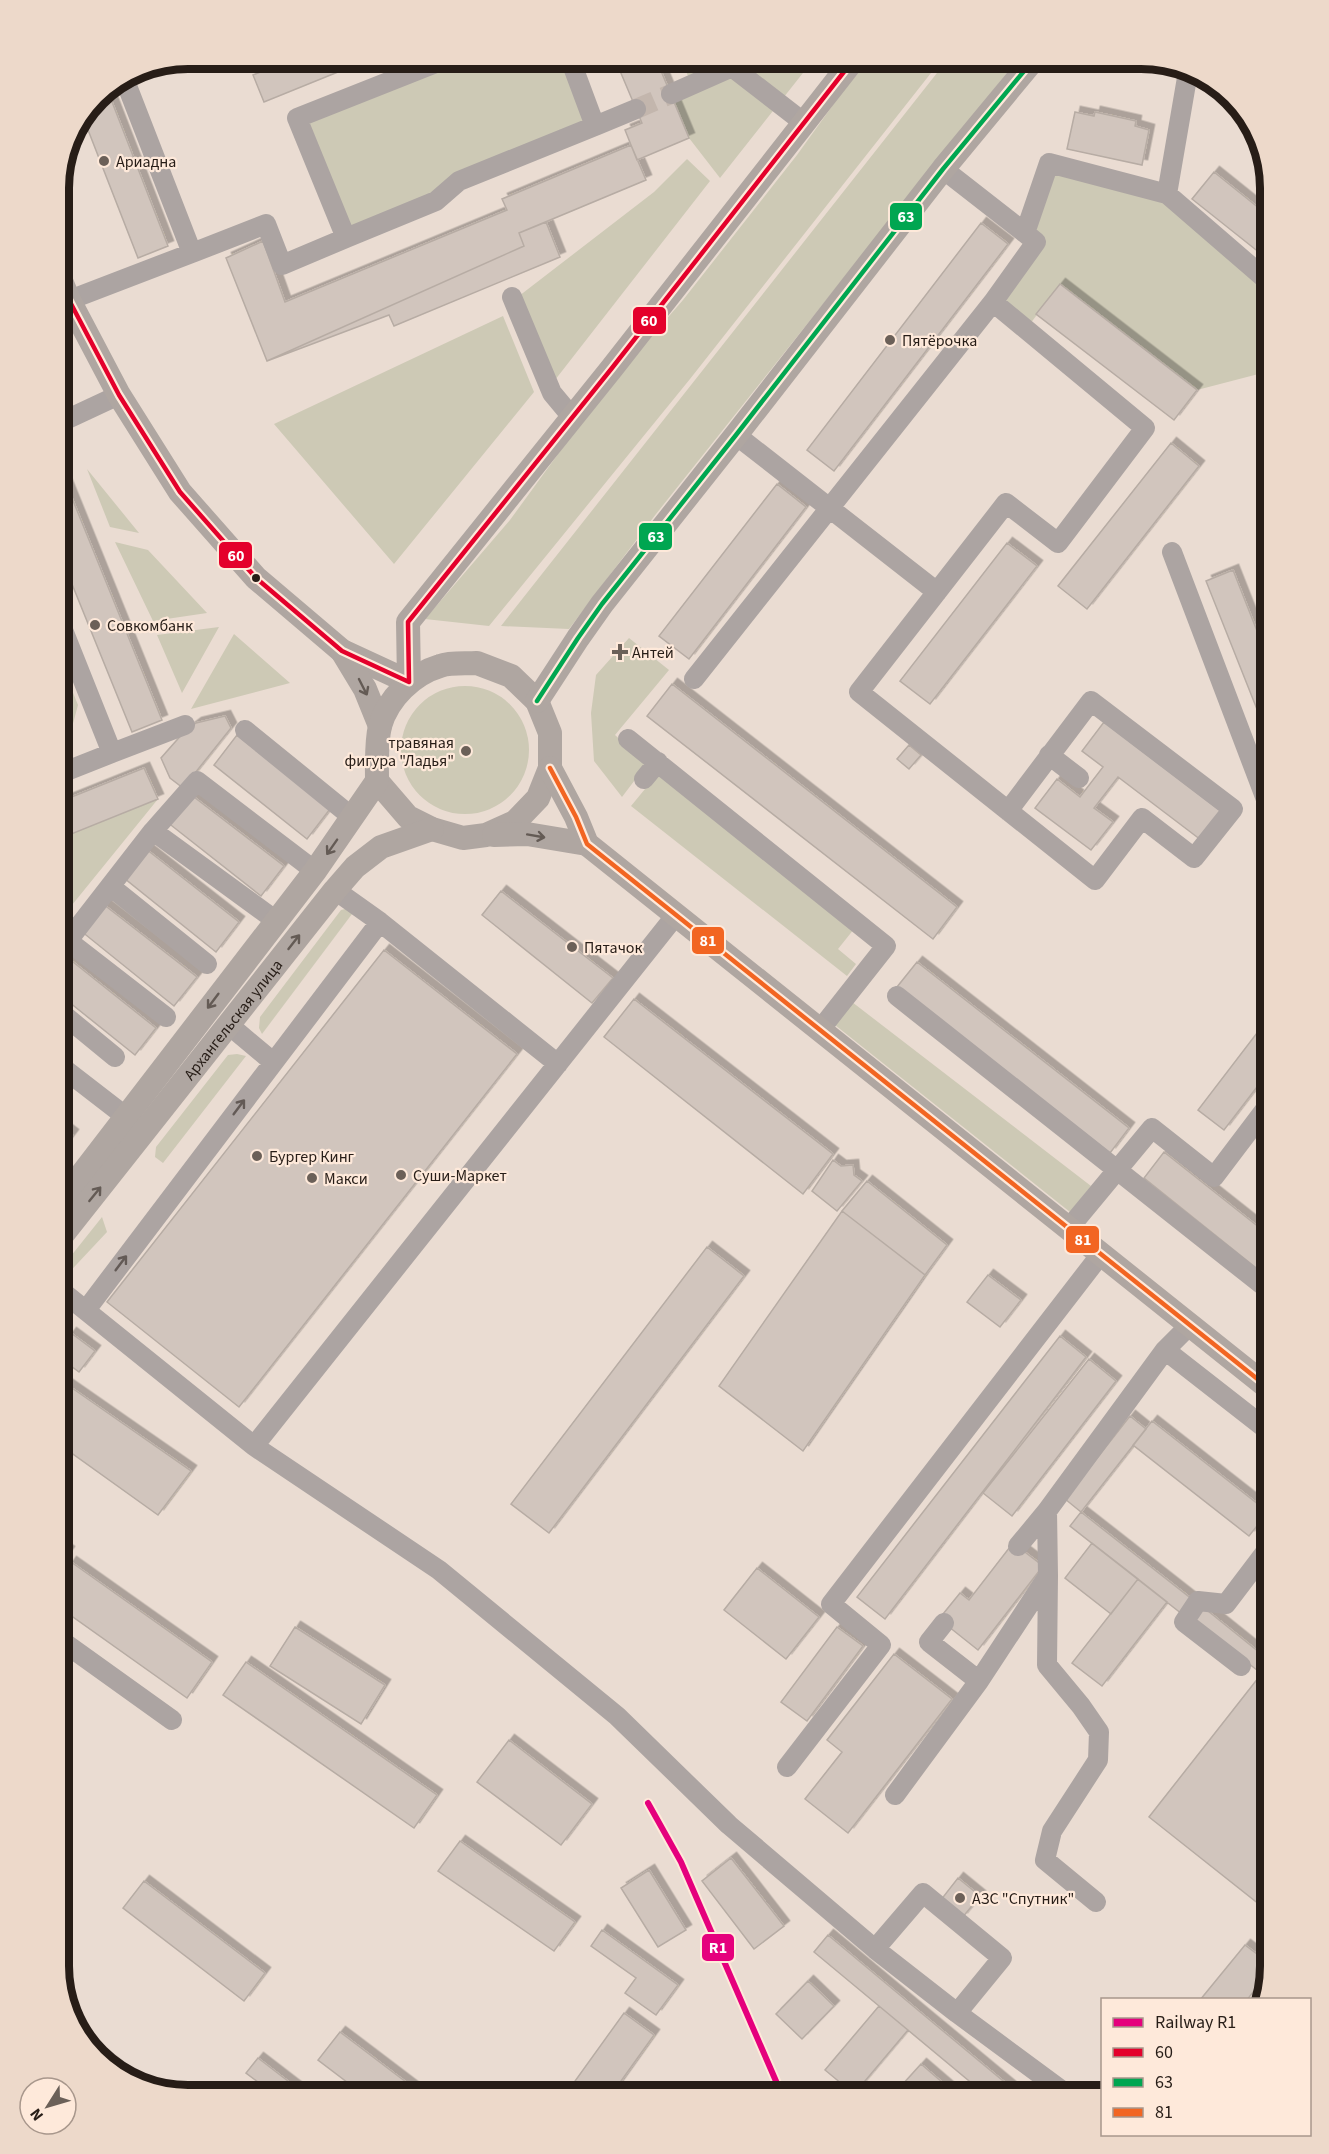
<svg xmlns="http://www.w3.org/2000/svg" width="1329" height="2154" font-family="'Source Sans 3',sans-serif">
<defs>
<filter id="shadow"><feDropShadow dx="5.5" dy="-5.5" stdDeviation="0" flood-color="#0004"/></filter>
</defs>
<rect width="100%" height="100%" fill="#eadcd2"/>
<path fill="#cdc9b5" d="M460,59H564L589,124L434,196L350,231L306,121Z
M681,59H718L728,66L724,59H814L720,178L689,138L671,94L690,81Z
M870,59H942L690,379L489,626L425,619L510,520L604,391L683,300L797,155L843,91Z
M948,59H1018L656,514L569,629L501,626Z
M687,159L710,181L555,380L519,296L654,192Z
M1052,171L1164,200L1270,291V371L1197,390L1060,284L1030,324L1002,301L1032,232Z
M503,316L534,392L394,564L274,424Z
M87,469L139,533L110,527Z
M115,542L148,550L207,613L153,621Z
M219,627L182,693L157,635Z
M234,634L290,683L191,709Z
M629,638L669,670L615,735L647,764L622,797L594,761L591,713L596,675Z
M59,658L78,705L64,757L59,759Z
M401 750a64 64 0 1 1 128 0a64 64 0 1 1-128 0Z
M659,772L854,929L838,949L856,964L847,976L631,806Z
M158,799L59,921V839Z
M349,908L355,910L262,1034L259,1028L260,1017L341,910Z
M852,1002L1091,1186L1070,1212L835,1025Z
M237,1054L246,1056L163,1163L155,1157L156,1147L228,1055Z
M102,1217L107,1232L62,1280L59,1271Z"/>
<path fill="#d1c5bd" stroke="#b7aca4" stroke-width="1.5" filter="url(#shadow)" d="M293,59H370L264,102L253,75Z
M615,59H656L689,138L637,160L625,130L642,123Z
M107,89L168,246L138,258L83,117L97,96Z
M1075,112L1094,116L1095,112L1136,121L1135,126L1149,130L1142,165L1067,149Z
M631,145L646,180L519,233L524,246L267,361L226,258L263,241L285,302L507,210L502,199Z
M1214,172L1270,217V261L1192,199Z
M546,222L560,257L394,326L389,315L267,361L524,246L519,233Z
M981,223L1008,244L834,471L807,450Z
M1060,284L1197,390L1174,420L1036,314Z
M1171,443L1199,466L1087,609L1058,586Z
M59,466L162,720L132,732L59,552Z
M777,484L806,507L689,659L659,636Z
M1007,543L1037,566L930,704L900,681Z
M1233,570L1270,664V742L1206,581Z
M672,684L957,907L933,939L647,716Z
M225,716L231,728L183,788L170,778L161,758L184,732L196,723Z
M1104,722L1222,812L1201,840L1118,777L1094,808L1113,822L1091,850L1035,808L1057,779L1080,797L1103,767L1082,751Z
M237,735L330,809L307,839L214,765Z
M909,745L921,755L909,769L897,759Z
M144,768L158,799L59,839V802Z
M190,794L284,866L261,896L167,822Z
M146,849L239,922L216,952L124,878Z
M501,891L613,978L592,1003L482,915Z
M103,904L197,977L174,1006L81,931Z
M384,950L517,1054L239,1407L107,1302Z
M63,954L156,1028L135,1055L59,994V960Z
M917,962L1129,1128L1110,1153L897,987Z
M634,999L833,1154L803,1194L604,1037Z
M1270,1016V1070L1224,1130L1198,1110Z
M59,1124L73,1135L59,1153Z
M1164,1152L1270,1236V1279L1144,1178Z
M833,1160L841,1166L853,1165L854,1175L862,1181L837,1211L812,1191Z
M867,1181L947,1245L925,1275L842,1211Z
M842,1211L925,1275L803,1451L719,1386Z
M707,1247L744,1276L549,1533L511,1504Z
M988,1275L1021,1300L1000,1327L967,1302Z
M71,1333L95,1351L79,1372L59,1357V1335L66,1340Z
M1060,1336L1086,1357L885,1619L857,1597Z
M1089,1359L1116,1381L1012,1516L983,1493Z
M59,1379L191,1471L158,1515L59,1444Z
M1130,1416L1146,1429L1081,1512L1065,1499Z
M1152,1421L1268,1512L1249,1536L1133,1445Z
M1081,1512L1193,1600L1182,1614L1070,1526Z
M1013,1543L1043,1566L978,1650L939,1619L960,1593L969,1600Z
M1092,1543L1138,1579L1111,1614L1065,1578Z
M59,1544L69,1552L59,1566Z
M71,1562L212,1662L187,1698L59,1607V1580Z
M757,1568L819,1617L786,1659L724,1610Z
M1138,1579L1167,1602L1102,1686L1072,1663Z
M1203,1607L1270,1661L1262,1674L1193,1620Z
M295,1627L385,1685L361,1724L270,1666Z
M837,1627L863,1646L807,1721L781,1702Z
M894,1654L952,1699L848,1833L805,1799L842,1752L827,1740Z
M246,1662L437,1795L414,1828L223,1695Z
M1270,1663V1910L1269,1912L1149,1817Z
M509,1740L592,1804L561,1845L477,1782Z
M460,1841L575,1922L554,1951L438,1871Z
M731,1858L784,1926L754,1949L702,1881Z
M649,1870L686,1930L658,1947L621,1888Z
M958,1878L980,1896L962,1918L940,1901Z
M144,1881L265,1973L244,2001L123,1908Z
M602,1930L678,1985L656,2015L625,1993L636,1978L591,1946Z
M828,1935L925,2016L1020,2095H986L879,2006L814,1952Z
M1270,1940L1269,1971L1247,2000H1200L1245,1945L1257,1954Z
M808,1981L834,2006L802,2039L776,2014Z
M879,2006L908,2030L854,2094L825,2070Z
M624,2013L654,2035L611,2095H565Z
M340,2032L423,2095H364L318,2060Z
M95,2050L134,2080L116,2074Z
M258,2058L306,2095H275L246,2073Z
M921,2064L957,2095H893Z"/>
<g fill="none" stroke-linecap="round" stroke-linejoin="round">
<path stroke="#c3b6ad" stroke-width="20" stroke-dasharray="20 10" stroke-linecap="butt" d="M636,109L671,94"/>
<path stroke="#aca4a2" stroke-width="20" d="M446,59L297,118L346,238L436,201L459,181L595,126
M570,59L595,126L636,109
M729,59L732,67L803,122
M124,78L192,253L266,224L282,265L346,238
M671,94L732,67
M943,169L1025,233L1049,163L1167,194L1188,72
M1167,194L1270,283
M512,297L552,393L572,417
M993,302L1145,428L1058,543L1006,503L859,692L1095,880L1142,818L1194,858L1233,809L1091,701L1008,811
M59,304L192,253
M59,423L119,395
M736,435L937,592
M1172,552L1270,810
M694,679L993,302L1036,242L1025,233
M245,730L352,817
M628,739L886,946L819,1031
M112,753L185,725
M1049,755L1079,778
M59,774L112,753L59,620
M644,779L658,762
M153,831L275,920
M110,886L207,964
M335,890L380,922L558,1064
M68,941L166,1017
M59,952L153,831L197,781L315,871
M897,996L1270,1291
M59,1011L115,1057
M229,1025L273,1062
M59,1065L125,1116
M1069,1228L1152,1128L1214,1177L1270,1103
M59,1289L254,1446L676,915
M86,1310L380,922
M1165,1350L1270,1432
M254,1446L439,1570L617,1716L729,1825L875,1949L957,2013
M1018,1546L1047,1511L1165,1350L1189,1326
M1048,1576L1047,1665L1081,1706L1099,1732L1098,1760L1052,1831L1045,1860L1096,1902
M944,1623L929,1642L979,1681L1048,1576L1047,1511
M59,1639L172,1720
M1241,1666L1184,1622L1198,1601L1226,1604L1270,1546
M787,1767L881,1645L831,1604L1101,1254
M895,1795L979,1681
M875,1949L923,1893L1002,1958L957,2013L1068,2095"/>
<g stroke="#afa6a1" stroke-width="24">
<path d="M59,276L69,300L119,395L180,492L256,578L342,651L409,682L408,622L612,368L854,59"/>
<path d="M342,651L365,689L380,726"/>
<path d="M477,663L511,676L537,701L550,733V768L538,798L515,822L486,835L463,838L432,829L408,817L377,781C377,764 376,743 380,726C388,698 413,674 440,666C451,662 466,664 477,663Z"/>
<path d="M537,701L578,638L602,604L736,435L943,169L1034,59"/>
<path d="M550,768L576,817L587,844L1270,1389"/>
<path d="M494,835L527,834L587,844"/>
<path d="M59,1204L315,871L377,781"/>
<path id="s1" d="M59,1239L335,890L355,867L381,847L432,829"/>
</g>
<defs>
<path id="bus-1" d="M59,276L69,300L119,395L180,492L256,578L342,651L409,682L408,622L612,368L854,59"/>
<path id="bus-2" d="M537,701L578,638L602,604L736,435L943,169L1034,59"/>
<path id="bus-3" d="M550,768L576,817L587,844L1270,1389"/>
</defs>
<use href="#bus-1" stroke="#fee9da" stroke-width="9"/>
<use href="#bus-2" stroke="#fee9da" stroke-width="9"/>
<use href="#bus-3" stroke="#fee9da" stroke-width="9"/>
<use href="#bus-1" stroke="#e4002b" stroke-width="4.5"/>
<use href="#bus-2" stroke="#00a651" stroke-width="4.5"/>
<use href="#bus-3" stroke="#f26522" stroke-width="4.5"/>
<defs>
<path id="rail-1" d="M648,1803L681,1862L782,2095"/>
</defs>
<use href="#rail-1" stroke="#fee9da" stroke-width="10"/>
<use href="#rail-1" stroke="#e5007d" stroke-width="6"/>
</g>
<defs><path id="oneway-shaft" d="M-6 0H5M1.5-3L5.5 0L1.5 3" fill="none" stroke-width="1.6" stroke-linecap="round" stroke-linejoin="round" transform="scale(1.5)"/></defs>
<g stroke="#645b55">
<use href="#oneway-shaft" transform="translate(363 687) rotate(63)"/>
<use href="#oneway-shaft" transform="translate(536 836) rotate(10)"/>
<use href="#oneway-shaft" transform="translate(332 847) rotate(125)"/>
<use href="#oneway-shaft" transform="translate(294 942) rotate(-52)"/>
<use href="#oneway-shaft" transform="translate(213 1001) rotate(127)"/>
<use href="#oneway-shaft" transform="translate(95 1194) rotate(-51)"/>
</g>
<g stroke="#635a56">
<use href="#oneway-shaft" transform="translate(239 1107) rotate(-53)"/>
<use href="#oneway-shaft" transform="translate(121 1263) rotate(-53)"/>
</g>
<g fill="#6b6058" stroke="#fee9da" stroke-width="2">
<circle cx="104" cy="161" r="6"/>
<circle cx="890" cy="340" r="6"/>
<circle cx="95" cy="625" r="6"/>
<path d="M617 643h6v6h6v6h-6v6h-6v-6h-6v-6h6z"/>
<circle cx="466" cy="751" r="6"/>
<circle cx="572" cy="947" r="6"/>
<circle cx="257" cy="1156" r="6"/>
<circle cx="401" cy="1175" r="6"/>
<circle cx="312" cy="1178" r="6"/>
<circle cx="960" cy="1898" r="6"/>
</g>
<circle fill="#271d17" stroke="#fee9da" stroke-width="2" cx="256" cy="578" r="5"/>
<g text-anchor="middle" stroke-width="4.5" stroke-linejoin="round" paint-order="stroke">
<g font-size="16" fill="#271d17" stroke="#fee9da" text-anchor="start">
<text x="116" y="167">Ариадна</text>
<text x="902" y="346">Пятёрочка</text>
<text x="107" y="631">Совкомбанк</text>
<text x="632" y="658">Антей</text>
<text x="454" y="748" text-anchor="end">травяная<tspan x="454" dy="18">фигура "Ладья"</tspan></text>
<text x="584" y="953">Пятачок</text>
<text x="269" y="1162">Бургер Кинг</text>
<text x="413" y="1181">Суши-Маркет</text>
<text x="324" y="1184">Макси</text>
<text x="972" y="1904">АЗС "Спутник"</text>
</g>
<g font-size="16" fill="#271d17" stroke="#fee9da">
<text dy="6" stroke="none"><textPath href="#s1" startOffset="280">Архангельская улица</textPath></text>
</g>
</g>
<path d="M0 0H1329V2154H0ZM188 69H1141A119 119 0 0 1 1260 188V1966A119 119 0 0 1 1141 2085H188A119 119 0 0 1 69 1966V188A119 119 0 0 1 188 69Z" fill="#edd9ca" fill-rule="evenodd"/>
<path fill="none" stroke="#271d17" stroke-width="8" d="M188 69H1141A119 119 0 0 1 1260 188V1966A119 119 0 0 1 1141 2085H188A119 119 0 0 1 69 1966V188A119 119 0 0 1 188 69Z"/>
<g stroke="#fee9da" stroke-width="2">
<rect x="889" y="202" width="34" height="29" rx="6" fill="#00a651"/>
<rect x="632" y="306" width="35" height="29" rx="6" fill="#e4002b"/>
<rect x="638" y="522" width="35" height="29" rx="6" fill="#00a651"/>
<rect x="218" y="541" width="35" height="28" rx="6" fill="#e4002b"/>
<rect x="691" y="926" width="34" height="29" rx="6" fill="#f26522"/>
<rect x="1065" y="1225" width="35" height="29" rx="6" fill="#f26522"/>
<rect x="701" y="1933" width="34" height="29" rx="6" fill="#e5007d"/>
</g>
<g font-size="16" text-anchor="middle" font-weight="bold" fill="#fff">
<text x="906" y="222">63</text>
<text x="649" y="326">60</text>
<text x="656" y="542">63</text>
<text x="236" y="561">60</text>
<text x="708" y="946">81</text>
<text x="1083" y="1245">81</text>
<text x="718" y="1953">R1</text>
</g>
<rect x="1101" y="1998" width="210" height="138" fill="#fee9da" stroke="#a8978c" stroke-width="1.5"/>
<rect x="1113" y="2018" width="30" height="9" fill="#e5007d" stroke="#a8978c" stroke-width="1.5"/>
<text x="1155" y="2028" font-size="18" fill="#271d17">Railway R1</text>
<rect x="1113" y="2048" width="30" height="9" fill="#e4002b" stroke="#a8978c" stroke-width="1.5"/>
<text x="1155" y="2058" font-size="18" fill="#271d17">60</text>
<rect x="1113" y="2078" width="30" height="9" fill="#00a651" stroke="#a8978c" stroke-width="1.5"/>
<text x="1155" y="2088" font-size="18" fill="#271d17">63</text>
<rect x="1113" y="2108" width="30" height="9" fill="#f26522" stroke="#a8978c" stroke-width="1.5"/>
<text x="1155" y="2118" font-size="18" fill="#271d17">81</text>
<g transform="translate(48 2106) rotate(233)"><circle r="28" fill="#fee9da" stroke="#a8978c" stroke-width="1.5"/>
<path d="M0-4.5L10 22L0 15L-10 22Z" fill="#6b6058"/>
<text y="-9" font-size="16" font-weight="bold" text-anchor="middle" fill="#271d17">N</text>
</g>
</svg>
